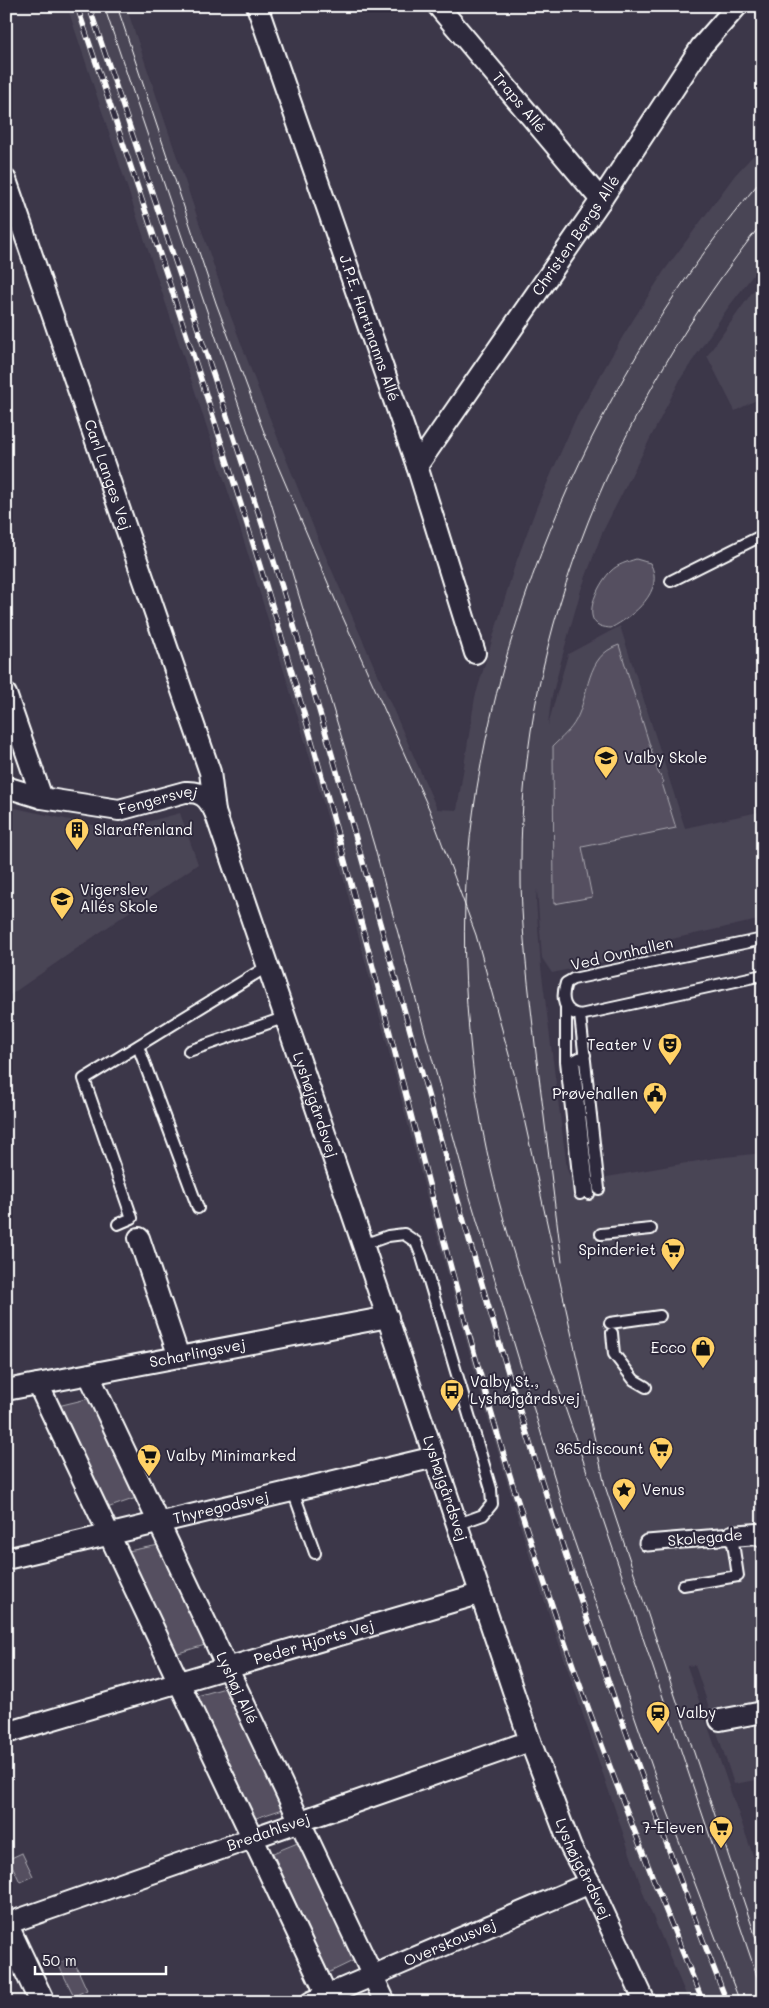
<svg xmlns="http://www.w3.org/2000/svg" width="769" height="2008" font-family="Mali,sans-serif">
<rect width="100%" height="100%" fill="#3c3749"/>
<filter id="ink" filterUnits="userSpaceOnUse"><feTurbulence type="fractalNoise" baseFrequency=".02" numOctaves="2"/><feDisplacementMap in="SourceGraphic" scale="10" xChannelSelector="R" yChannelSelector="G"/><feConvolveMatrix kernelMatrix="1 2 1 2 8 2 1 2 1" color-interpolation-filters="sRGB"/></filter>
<g filter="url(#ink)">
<path fill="#494455" d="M67,6H126L230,314L259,391L319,541L437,809L457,810L475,697L514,568L537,506L575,420L623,336L664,271L735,175L763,145V262L727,309L681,378L602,533L581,590L564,650L551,700L548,725L568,654L620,626L685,828L763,811V919L608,953L609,961L552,973L542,958L537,890L536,900L541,967L552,1053L567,1169L573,1183L715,1158L763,1153V1779L734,1784L695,1665L687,1666L763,1884V2002H689L645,1898L531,1561L482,1399L434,1224L329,823L291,694L235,512Z
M763,277V399L760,398L735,411L707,356Z
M6,806L102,827L132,826L180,813L198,864L6,998Z"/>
<path fill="#555060" stroke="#aaa8b0" d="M636,559L650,563C666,591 633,616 611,628C608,628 603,627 600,626C580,617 601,580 611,571C618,564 627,562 636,559Z
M619,645L658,772L664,782L662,783L676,828L582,847L592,897L554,904L553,746C561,738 571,730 576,720C590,694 585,656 619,645Z
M95,1397L139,1497L107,1508L58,1406Z
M159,1545L205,1645L175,1654L128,1551Z
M225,1688L283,1809L253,1819L197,1696Z
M300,1842L357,1959L328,1973L273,1853Z
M22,1853L33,1876L20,1882L9,1859Z
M72,1957L87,1990L74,1996L58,1964Z"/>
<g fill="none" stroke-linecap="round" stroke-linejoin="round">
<defs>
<path id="service" d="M671,581L763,535
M763,939L573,979L566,983C561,998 563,1012 580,1015L763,975
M566,1007V1061L580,1194
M580,1015L599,1189
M138,1046L198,1208
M189,1051L286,1017
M585,1055L574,1061L589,1194
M118,1224L132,1218L84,1079L268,966
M601,1234L651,1229
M363,1245L388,1236L404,1234L416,1242L422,1257L491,1489L492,1504L483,1515L458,1524
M610,1323L660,1316
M612,1333L614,1354L634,1380L646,1387
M293,1491L315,1553
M683,1585L738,1576L732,1536"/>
<path id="pedestrian" d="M647,1543L732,1536"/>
<g id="minor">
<path id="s1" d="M257,6L417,466L475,653"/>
<path id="s2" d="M438,6L601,200"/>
<path id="s3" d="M6,180L210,772L215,812L363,1245L530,1741L571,1848L590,1883L645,2002"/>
<path id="s4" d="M417,466L601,200L701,47L737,6"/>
<path d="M6,694L42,798"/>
<path id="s5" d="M6,787L42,798L119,810L185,792C202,791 208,798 215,812"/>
<path d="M139,1238L179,1357"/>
<path id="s6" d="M89,1375L385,2002"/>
<path d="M38,1384L330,2002"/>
<path id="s7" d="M6,1390L388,1317"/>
<path d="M732,1536L757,1534L763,1537"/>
<path id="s8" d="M6,1559L435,1457"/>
<path d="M720,1720L763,1712"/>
<path id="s9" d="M6,1733L479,1594"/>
<path id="s10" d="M6,1924L530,1741"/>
<path id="s11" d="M311,2002L590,1883"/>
</g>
<path id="tertiary" d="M6,1926L42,2002"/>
</defs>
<use href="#service" stroke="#fff" stroke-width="14"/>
<use href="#pedestrian" stroke="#fff" stroke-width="19"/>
<use href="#minor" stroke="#fff" stroke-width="24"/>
<use href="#tertiary" stroke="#fff" stroke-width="28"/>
<use href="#service" stroke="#2f2a3d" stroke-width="10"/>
<use href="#pedestrian" stroke="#2f2a3d" stroke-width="15"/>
<use href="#minor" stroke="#2f2a3d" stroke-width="20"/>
<use href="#tertiary" stroke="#2f2a3d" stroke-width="24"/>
<path stroke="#fff" stroke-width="1" d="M104,6L266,486L374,845L469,1194L569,1526L667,1810L740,2002
M117,6L216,303L268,443L340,611L430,811L476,935L514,1073L605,1486L763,1959
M763,178C599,370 483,631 466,883C462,948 466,1013 474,1077C491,1209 541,1335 583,1460C643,1638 703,1816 763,1994
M562,1262C553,1192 545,1123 536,1053C529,989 520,925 521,861C521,628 619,403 763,222"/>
<defs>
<path id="rail" d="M77,6C164,266 252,524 325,788C388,1014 440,1244 508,1469C563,1650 631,1827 703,2002
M89,6C157,209 228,412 291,616C371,878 438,1144 518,1405C580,1607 650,1806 727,2002"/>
</defs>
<use href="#rail" stroke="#fff" stroke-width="5.5"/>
<use href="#rail" stroke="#2f2a3d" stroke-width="4" stroke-dasharray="11" stroke-linecap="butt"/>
</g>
</g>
<defs>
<symbol id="school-pin" viewBox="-11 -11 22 30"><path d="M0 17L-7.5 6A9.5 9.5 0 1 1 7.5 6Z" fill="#ffd166" stroke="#2f2a3d"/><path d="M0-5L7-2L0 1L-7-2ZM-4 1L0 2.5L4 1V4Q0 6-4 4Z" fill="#111"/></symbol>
<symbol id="building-pin" viewBox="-11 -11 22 30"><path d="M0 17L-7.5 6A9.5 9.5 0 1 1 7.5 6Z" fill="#ffd166" stroke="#2f2a3d"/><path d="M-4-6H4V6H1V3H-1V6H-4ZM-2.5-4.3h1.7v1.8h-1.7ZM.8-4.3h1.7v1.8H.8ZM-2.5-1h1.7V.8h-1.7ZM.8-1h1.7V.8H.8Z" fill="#111"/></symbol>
<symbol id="theatre-pin" viewBox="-11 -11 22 30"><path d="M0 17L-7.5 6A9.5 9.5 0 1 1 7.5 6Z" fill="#ffd166" stroke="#2f2a3d"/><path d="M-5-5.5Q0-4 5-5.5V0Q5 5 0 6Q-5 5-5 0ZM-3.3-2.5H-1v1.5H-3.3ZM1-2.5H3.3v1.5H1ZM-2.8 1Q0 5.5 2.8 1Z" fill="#111"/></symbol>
<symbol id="civic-pin" viewBox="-11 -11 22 30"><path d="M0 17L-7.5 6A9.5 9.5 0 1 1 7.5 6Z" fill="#ffd166" stroke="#2f2a3d"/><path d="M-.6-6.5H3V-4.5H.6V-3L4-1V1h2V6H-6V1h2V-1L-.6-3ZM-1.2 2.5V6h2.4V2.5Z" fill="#111"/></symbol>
<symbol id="supermarket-pin" viewBox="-11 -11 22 30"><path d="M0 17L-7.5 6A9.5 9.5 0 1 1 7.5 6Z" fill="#ffd166" stroke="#2f2a3d"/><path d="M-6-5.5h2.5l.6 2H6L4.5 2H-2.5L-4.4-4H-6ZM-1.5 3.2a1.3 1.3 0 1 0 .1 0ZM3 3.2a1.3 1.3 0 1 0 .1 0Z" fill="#111"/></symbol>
<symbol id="shop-pin" viewBox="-11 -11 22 30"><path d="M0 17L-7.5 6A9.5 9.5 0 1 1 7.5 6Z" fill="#ffd166" stroke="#2f2a3d"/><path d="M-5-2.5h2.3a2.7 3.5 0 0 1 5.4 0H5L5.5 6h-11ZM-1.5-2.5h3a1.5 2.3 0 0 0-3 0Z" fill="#111"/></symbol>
<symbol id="bus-pin" viewBox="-11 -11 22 30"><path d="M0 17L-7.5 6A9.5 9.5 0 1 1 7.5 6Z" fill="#ffd166" stroke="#2f2a3d"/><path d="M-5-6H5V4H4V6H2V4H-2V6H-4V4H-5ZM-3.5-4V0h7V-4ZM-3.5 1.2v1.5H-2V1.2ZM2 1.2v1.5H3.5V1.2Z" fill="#111"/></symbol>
<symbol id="sight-pin" viewBox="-11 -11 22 30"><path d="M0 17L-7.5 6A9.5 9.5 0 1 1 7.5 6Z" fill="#ffd166" stroke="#2f2a3d"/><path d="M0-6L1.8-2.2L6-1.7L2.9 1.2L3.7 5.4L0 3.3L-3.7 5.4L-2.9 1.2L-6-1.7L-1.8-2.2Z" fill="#111"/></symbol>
<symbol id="station-pin" viewBox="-11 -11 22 30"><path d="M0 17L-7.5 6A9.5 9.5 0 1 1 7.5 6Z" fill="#ffd166" stroke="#2f2a3d"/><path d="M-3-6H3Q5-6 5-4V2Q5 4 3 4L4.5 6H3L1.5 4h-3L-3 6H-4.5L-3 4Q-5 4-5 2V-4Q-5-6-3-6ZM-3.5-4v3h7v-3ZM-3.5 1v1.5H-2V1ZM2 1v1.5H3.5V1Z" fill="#111"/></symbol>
</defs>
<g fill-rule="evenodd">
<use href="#school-pin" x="592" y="744" width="28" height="38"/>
<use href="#building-pin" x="63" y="816" width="28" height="38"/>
<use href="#school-pin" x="48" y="885" width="28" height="38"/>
<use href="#theatre-pin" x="656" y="1031" width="28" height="38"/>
<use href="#civic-pin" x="641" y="1080" width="28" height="38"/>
<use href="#supermarket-pin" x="659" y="1236" width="28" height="38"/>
<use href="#shop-pin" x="689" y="1334" width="28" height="38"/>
<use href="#bus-pin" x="438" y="1377" width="28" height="38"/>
<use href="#supermarket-pin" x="647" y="1435" width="28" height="38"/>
<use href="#supermarket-pin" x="135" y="1442" width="28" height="38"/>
<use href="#sight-pin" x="610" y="1476" width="28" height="38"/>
<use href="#station-pin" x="644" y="1699" width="28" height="38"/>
<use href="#supermarket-pin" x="707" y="1814" width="28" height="38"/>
</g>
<g text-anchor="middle" stroke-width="4" stroke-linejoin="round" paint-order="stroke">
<g font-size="15" fill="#fff" stroke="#2f2a3d">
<text dy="5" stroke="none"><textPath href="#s2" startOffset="126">Traps Allé</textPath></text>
<text dy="5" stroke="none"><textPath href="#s4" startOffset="280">Christen Bergs Allé</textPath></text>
<text dy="5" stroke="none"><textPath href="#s1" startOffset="341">J.P.E. Hartmanns Allé</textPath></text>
<text dy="5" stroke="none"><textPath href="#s3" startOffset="312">Carl Langes Vej</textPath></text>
<text dy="5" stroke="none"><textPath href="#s5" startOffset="156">Fengersvej</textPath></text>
<text transform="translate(622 954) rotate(-13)" y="5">Ved Ovnhallen</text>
<text dy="5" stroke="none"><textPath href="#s3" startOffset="976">Lyshøjgårdsvej</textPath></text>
<text dy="5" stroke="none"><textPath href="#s7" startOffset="195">Scharlingsvej</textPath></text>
<text dy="5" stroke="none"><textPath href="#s3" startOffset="1381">Lyshøjgårdsvej</textPath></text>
<text dy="5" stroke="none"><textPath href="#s8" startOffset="221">Thyregodsvej</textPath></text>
<text transform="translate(705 1538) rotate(-5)" y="5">Skolegade</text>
<text dy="5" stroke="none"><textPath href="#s9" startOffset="321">Peder Hjorts Vej</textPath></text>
<text dy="5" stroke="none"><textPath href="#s6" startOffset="346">Lyshøj Allé</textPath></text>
<text dy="5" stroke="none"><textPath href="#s10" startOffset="278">Bredahlsvej</textPath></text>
<text dy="5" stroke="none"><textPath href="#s3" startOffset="1786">Lyshøjgårdsvej</textPath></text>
<text dy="5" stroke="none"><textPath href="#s11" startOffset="151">Overskousvej</textPath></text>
</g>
<g font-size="15" fill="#fff" stroke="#2f2a3d" text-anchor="start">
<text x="624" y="763">Valby Skole</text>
<text x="94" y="835">Slaraffenland</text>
<text x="80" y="895">Vigerslev<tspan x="80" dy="17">Allés Skole</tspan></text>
<text x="652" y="1050" text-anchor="end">Teater V</text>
<text x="638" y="1099" text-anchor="end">Prøvehallen</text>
<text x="656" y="1255" text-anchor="end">Spinderiet</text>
<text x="686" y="1353" text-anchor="end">Ecco</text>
<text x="470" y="1387">Valby St.,<tspan x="470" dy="17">Lyshøjgårdsvej</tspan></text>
<text x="644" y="1454" text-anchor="end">365discount</text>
<text x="166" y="1461">Valby Minimarked</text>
<text x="642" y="1495">Venus</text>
<text x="676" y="1718">Valby</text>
<text x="704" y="1833" text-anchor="end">7-Eleven</text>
</g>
</g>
<rect width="769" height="2008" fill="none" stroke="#2f2a3d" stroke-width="25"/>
<rect x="12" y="12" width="744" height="1983" fill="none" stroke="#fff" stroke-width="2" filter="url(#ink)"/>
<path d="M35 1966v8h131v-8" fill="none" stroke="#ffffff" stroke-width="2.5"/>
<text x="42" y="1966" font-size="15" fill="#ffffff" stroke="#2f2a3d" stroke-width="4" paint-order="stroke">50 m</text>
</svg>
